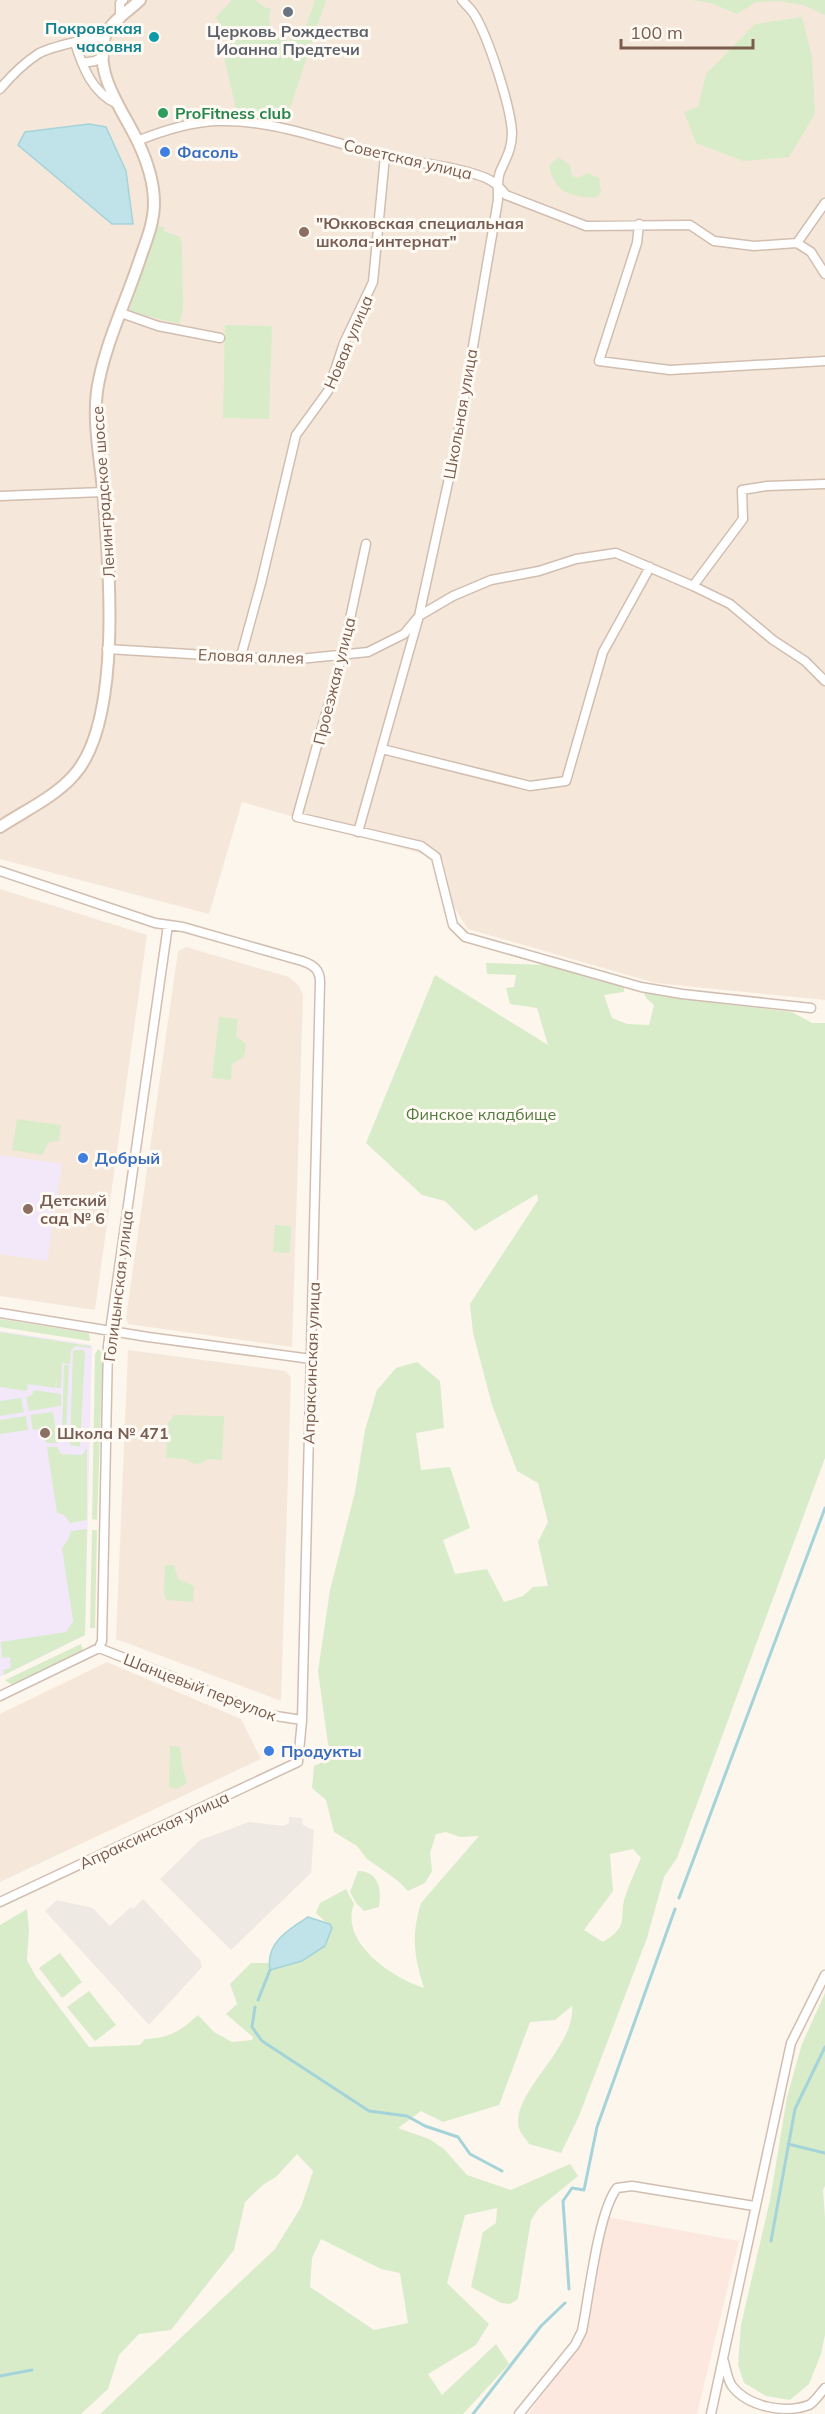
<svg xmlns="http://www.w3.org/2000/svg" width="825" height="2414" font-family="Mulish,sans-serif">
<rect width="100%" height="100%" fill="#fdf6ec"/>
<path fill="#f5e8da" d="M0,0H825V1000L655,983L468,929L454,907L443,860L242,802L209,914L0,859Z
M0,889L147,935L95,1310L0,1296Z
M186,947L289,977L299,986L303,995L292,1347L128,1324L126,1318L178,951Z
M128,1350L285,1371L291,1377L281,1701L116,1639Z
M107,1662L241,1719L261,1759L0,1882V1714Z"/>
<path fill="#fde8e0" d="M607,2217L739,2241L697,2414H528L582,2341L589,2322Z"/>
<path fill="#efe9e4" d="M289,1817L302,1818L303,1825L314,1830L311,1873L231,1950L160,1879L200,1840L249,1822L283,1826L289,1823Z
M143,1899L200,1960L202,1967L149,2025L45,1911L57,1900L93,1908L110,1926L131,1907L133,1909Z"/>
<path fill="#f3e8fa" d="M0,1155L62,1164L47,1261L0,1254Z
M0,1331L92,1345L85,1635L0,1677Z"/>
<path fill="#d8ecc9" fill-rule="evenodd" d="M232,0H255L266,8H271L269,17L272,36L289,41L306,26L315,0H326L286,120L258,113L237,114L222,47L228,42L226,26H220L216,17Z
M691,0H825V15L803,5L779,1L756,2L737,14L711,3Z
M802,17L812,57L815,114L789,157L743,161L696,143L684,112L698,107L706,74L755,24Z
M558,157L570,165L572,176L578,178L587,173L599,178L601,192L595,198C569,196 555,193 549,166Z
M157,226L164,227V231L180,237L182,244L183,309L179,324L129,311Z
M225,325L272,326L269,419L223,418Z
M486,963L549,965L624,987V992L604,995L612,1018L627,1024L649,1025L654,1005L646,998L643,991L684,999L792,1012L812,1023H825V1458L677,1858L664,1877L647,1938L579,2116L561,2153L529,2144C526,2139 520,2133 519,2128C510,2093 576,2048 572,2006L555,2020L530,2022L499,2105L443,2122L421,2111L398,2128L429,2139L444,2149L467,2175L511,2190L570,2164L578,2176L539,2208L531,2220L518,2299L510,2304L501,2303L471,2287L483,2232L496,2223L497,2208L465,2215L447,2283L489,2324L476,2345L428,2374L442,2395L496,2344L509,2364L463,2414H100L275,2249L301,2207L313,2171L297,2154L276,2177L264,2184L245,2202L234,2250L171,2330L139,2334L119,2355L108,2389L81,2414H0V1925L27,1909L29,1929L27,1960L35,1975L89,2047L140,2045L145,2039C170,2038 180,2031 198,2015L214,2032L232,2042L252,2040L253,2037L226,2014L237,2004L230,1984L251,1963H269L270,1969L325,1946L332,1928L316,1913L320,1903L346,1889L354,1904C339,1942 392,1978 424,1988C414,1955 411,1937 421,1903L479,1836L460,1837L446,1832L436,1834L430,1853L432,1871L425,1883L408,1891L397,1880L367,1859L357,1846L334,1832L326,1800L312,1788L314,1766L330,1759L318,1671L330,1590L355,1492L365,1430L377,1390L396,1368L417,1362L440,1381L444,1428L416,1433L421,1470L450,1467L470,1528L443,1540L455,1574L487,1569L504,1602L523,1596L533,1587L548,1586L538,1542L548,1522L538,1483L517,1471L492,1405L473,1333L470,1304L538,1200L537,1194L475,1231L445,1201L422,1195L366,1143L435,975L548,1045L537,1008L510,1004L506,988L514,987L516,975L487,974ZM633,1849L641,1858C636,1870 630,1882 626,1894C617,1918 632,1924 603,1942L584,1930L613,1891L610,1854ZM321,2239L381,2269L400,2273L408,2323L374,2330L310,2287L312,2258Z
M219,1017L238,1019L236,1036L246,1044L244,1057L232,1064L231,1080L212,1078Z
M17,1119L61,1125L59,1141L49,1142L42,1155L12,1150Z
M275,1225L291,1226L290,1253L273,1252Z
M0,1319L89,1333L90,1341L0,1327Z
M0,1332L90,1346V1348L76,1346L71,1350L70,1364L62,1363L61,1388H56L58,1374L55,1388L28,1384L27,1391L0,1387V1343L61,1352L0,1343Z
M98,1349L103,1353L97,1520L92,1519L95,1354Z
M75,1350H83L85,1352L80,1447L70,1445L73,1351Z
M64,1365H69L66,1434H62Z
M34,1390L61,1394V1406L29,1411L26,1397L32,1395Z
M21,1398L24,1412L0,1416V1401Z
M53,1412L58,1443H46L43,1429L33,1430L30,1415Z
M174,1415L224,1416L222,1460L207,1459C200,1466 193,1465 186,1459L166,1458L168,1423Z
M26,1416L28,1430L0,1434V1420Z
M47,1447H57L61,1454L82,1455L87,1448V1520L70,1523L64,1515L57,1513Z
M87,1529L85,1635L4,1675L3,1670L11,1668L10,1657L2,1658L1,1642L66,1632L73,1621L62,1548L69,1538L71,1531Z
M92,1530H97L95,1628H90Z
M165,1565H174L178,1579L194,1586L193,1602L166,1600L164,1593Z
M81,1644L83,1650L12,1685L5,1680Z
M170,1746L180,1747L183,1769L187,1783L177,1789L169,1787Z
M358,1871C379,1871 382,1890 379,1907L364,1911L356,1903L350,1892Z
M60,1953L82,1982L62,1998L39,1968Z
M89,1991L116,2025L95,2041L67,2007Z
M825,1993V2186L823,2190L825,2218V2335L821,2354L809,2384L790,2400L766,2396L744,2383L738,2365L741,2325L770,2200L787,2097L802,2044Z"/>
<path fill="#bfe3e8" stroke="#a5d3da" stroke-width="1.5" d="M89,124L106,127L126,171L133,224H112L18,145L25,132Z
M308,1917L330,1924L332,1928L325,1946L302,1961L270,1970C265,1943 289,1929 308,1917Z"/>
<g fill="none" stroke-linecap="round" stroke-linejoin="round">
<path stroke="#a5d3da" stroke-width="3" d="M679,1898L825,1508
M258,2000L270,1970
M255,2007L252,2027L262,2041L369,2111L407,2116L425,2126L458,2137L470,2154L502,2171
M788,2144L825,2153
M771,2241L795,2109L825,2047
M569,2289L563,2201L572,2188L584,2190L597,2127L675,1909
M0,2376L32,2370
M473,2414L541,2326L565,2303"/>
<defs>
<path id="minor" d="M120,19V3L123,0
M75,43C83,68 92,92 117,104
M82,63L95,61L104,56
M0,89C11,76 24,63 38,54C49,47 91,38 105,36
M137,141C162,131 190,122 217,121C274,119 328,142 383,155C417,164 453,165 486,178C495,182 500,188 506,195L586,226L690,225L714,241L754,246L797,243L825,203
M639,224L637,243L599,361L670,370L825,361
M797,243L811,252L825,274
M121,313L158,326L220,338
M0,496L103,492
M366,544L342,656L297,817L421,846L436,857L453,925L465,937L641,987L682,994L811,1008
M693,586L730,604L773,640L805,661L825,681
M107,649L290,660L368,652L404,634L419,616L453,596L491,580L539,571L576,559L616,553L693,586L743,519L742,490L767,486L825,484
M241,656L261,583L296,435L328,391L344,343L373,282L385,156
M382,749L530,786L566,781L603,652L650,567
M358,832L419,616L456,446L498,200C498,191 497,180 500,172C506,158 512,149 512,133C511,107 488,36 474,14C471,9 466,5 462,0
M0,871L155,923L183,927L302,961C314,965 320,970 320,982L302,1720L298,1762L0,1902
M0,1313L148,1337L311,1359
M99,1648L269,1715L302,1720
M0,1696L99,1648L102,1641L108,1345L168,925
M723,2359C726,2367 727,2379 732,2386C748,2407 785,2414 809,2405C815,2402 820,2393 825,2388
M519,2414L575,2345L582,2331C589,2297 598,2212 617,2188L632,2186L754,2206
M711,2414L791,2043L825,1975"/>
<path id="secondary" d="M0,827C24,811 55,797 74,775C123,721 109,561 103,490C100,458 93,423 97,391C104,345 127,300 141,256C147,239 154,222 154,203C154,182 147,161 138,142C123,110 93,74 105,36C110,22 130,10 140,0"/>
</defs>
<use href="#minor" stroke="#d1beb0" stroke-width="11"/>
<use href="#secondary" stroke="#d6c0b0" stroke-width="14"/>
<use href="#minor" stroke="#fff" stroke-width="8"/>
<use href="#secondary" stroke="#fff" stroke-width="10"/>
</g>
<circle fill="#6b7280" stroke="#fffaf3" stroke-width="2" cx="288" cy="12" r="6"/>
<circle fill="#0f9aa8" stroke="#fffaf3" stroke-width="2" cx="154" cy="37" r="6"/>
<circle fill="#2e9e5b" stroke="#fffaf3" stroke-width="2" cx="163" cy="113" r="6"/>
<g fill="#3f7fe0" stroke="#fffaf3" stroke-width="2">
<circle cx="165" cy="152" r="6"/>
<circle cx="83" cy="1158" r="6"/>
<circle cx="269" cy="1751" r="6"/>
</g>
<g fill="#8d6e63" stroke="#fffaf3" stroke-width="2">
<circle cx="304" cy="232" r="6"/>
<circle cx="28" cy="1209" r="6"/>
<circle cx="45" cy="1433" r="6"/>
</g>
<g text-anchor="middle" stroke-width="6" stroke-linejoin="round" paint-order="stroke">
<g font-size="16" font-weight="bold" fill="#0d838f" stroke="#fffaf3" text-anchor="end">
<text x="142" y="34">Покровская<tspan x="142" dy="18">часовня</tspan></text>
</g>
<g font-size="16" font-weight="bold" fill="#5b616d" stroke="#fffaf3">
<text x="288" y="37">Церковь Рождества<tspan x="288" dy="18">Иоанна Предтечи</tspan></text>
</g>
<g font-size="16" font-weight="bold" fill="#27864d" stroke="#fffaf3" text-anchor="start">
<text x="175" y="119">ProFitness club</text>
</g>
<g font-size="16" font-weight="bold" fill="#366cbe" stroke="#fffaf3" text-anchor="start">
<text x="177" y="158">Фасоль</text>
<text x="95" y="1164">Добрый</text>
<text x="281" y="1757">Продукты</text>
</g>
<g font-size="16" fill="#7a5c4d" stroke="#fffaf3">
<text transform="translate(408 159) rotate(13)" y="6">Советская улица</text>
<text transform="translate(348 342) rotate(-67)" y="6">Новая улица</text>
<text transform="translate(460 414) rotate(-80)" y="6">Школьная улица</text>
<text transform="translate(103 492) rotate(-94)" y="6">Ленинградское шоссе</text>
<text transform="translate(251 656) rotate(2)" y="6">Еловая аллея</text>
<text transform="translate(334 681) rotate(-76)" y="6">Проезжая улица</text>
<text transform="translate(118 1286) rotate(-83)" y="6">Голицынская улица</text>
<text transform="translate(311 1363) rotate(-88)" y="6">Апраксинская улица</text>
<text transform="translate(200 1687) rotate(21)" y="6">Шанцевый переулок</text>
<text transform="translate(154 1830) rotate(-25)" y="6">Апраксинская улица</text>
</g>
<g font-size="16" font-weight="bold" fill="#785e54" stroke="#fffaf3" text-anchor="start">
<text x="316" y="229">"Юкковская специальная<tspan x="316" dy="18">школа-интернат"</tspan></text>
<text x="40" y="1206">Детский<tspan x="40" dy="18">сад № 6</tspan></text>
<text x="57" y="1439">Школа № 471</text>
</g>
<g font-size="16" fill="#537a41" stroke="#fffaf3">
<text x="481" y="1120">Финское кладбище</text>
</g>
</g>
<path d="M621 39v9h132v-9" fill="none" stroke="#7a5c4d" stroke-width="3"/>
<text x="630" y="39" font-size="18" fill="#7a5c4d" stroke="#fffaf3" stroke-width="4.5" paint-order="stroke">100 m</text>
</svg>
